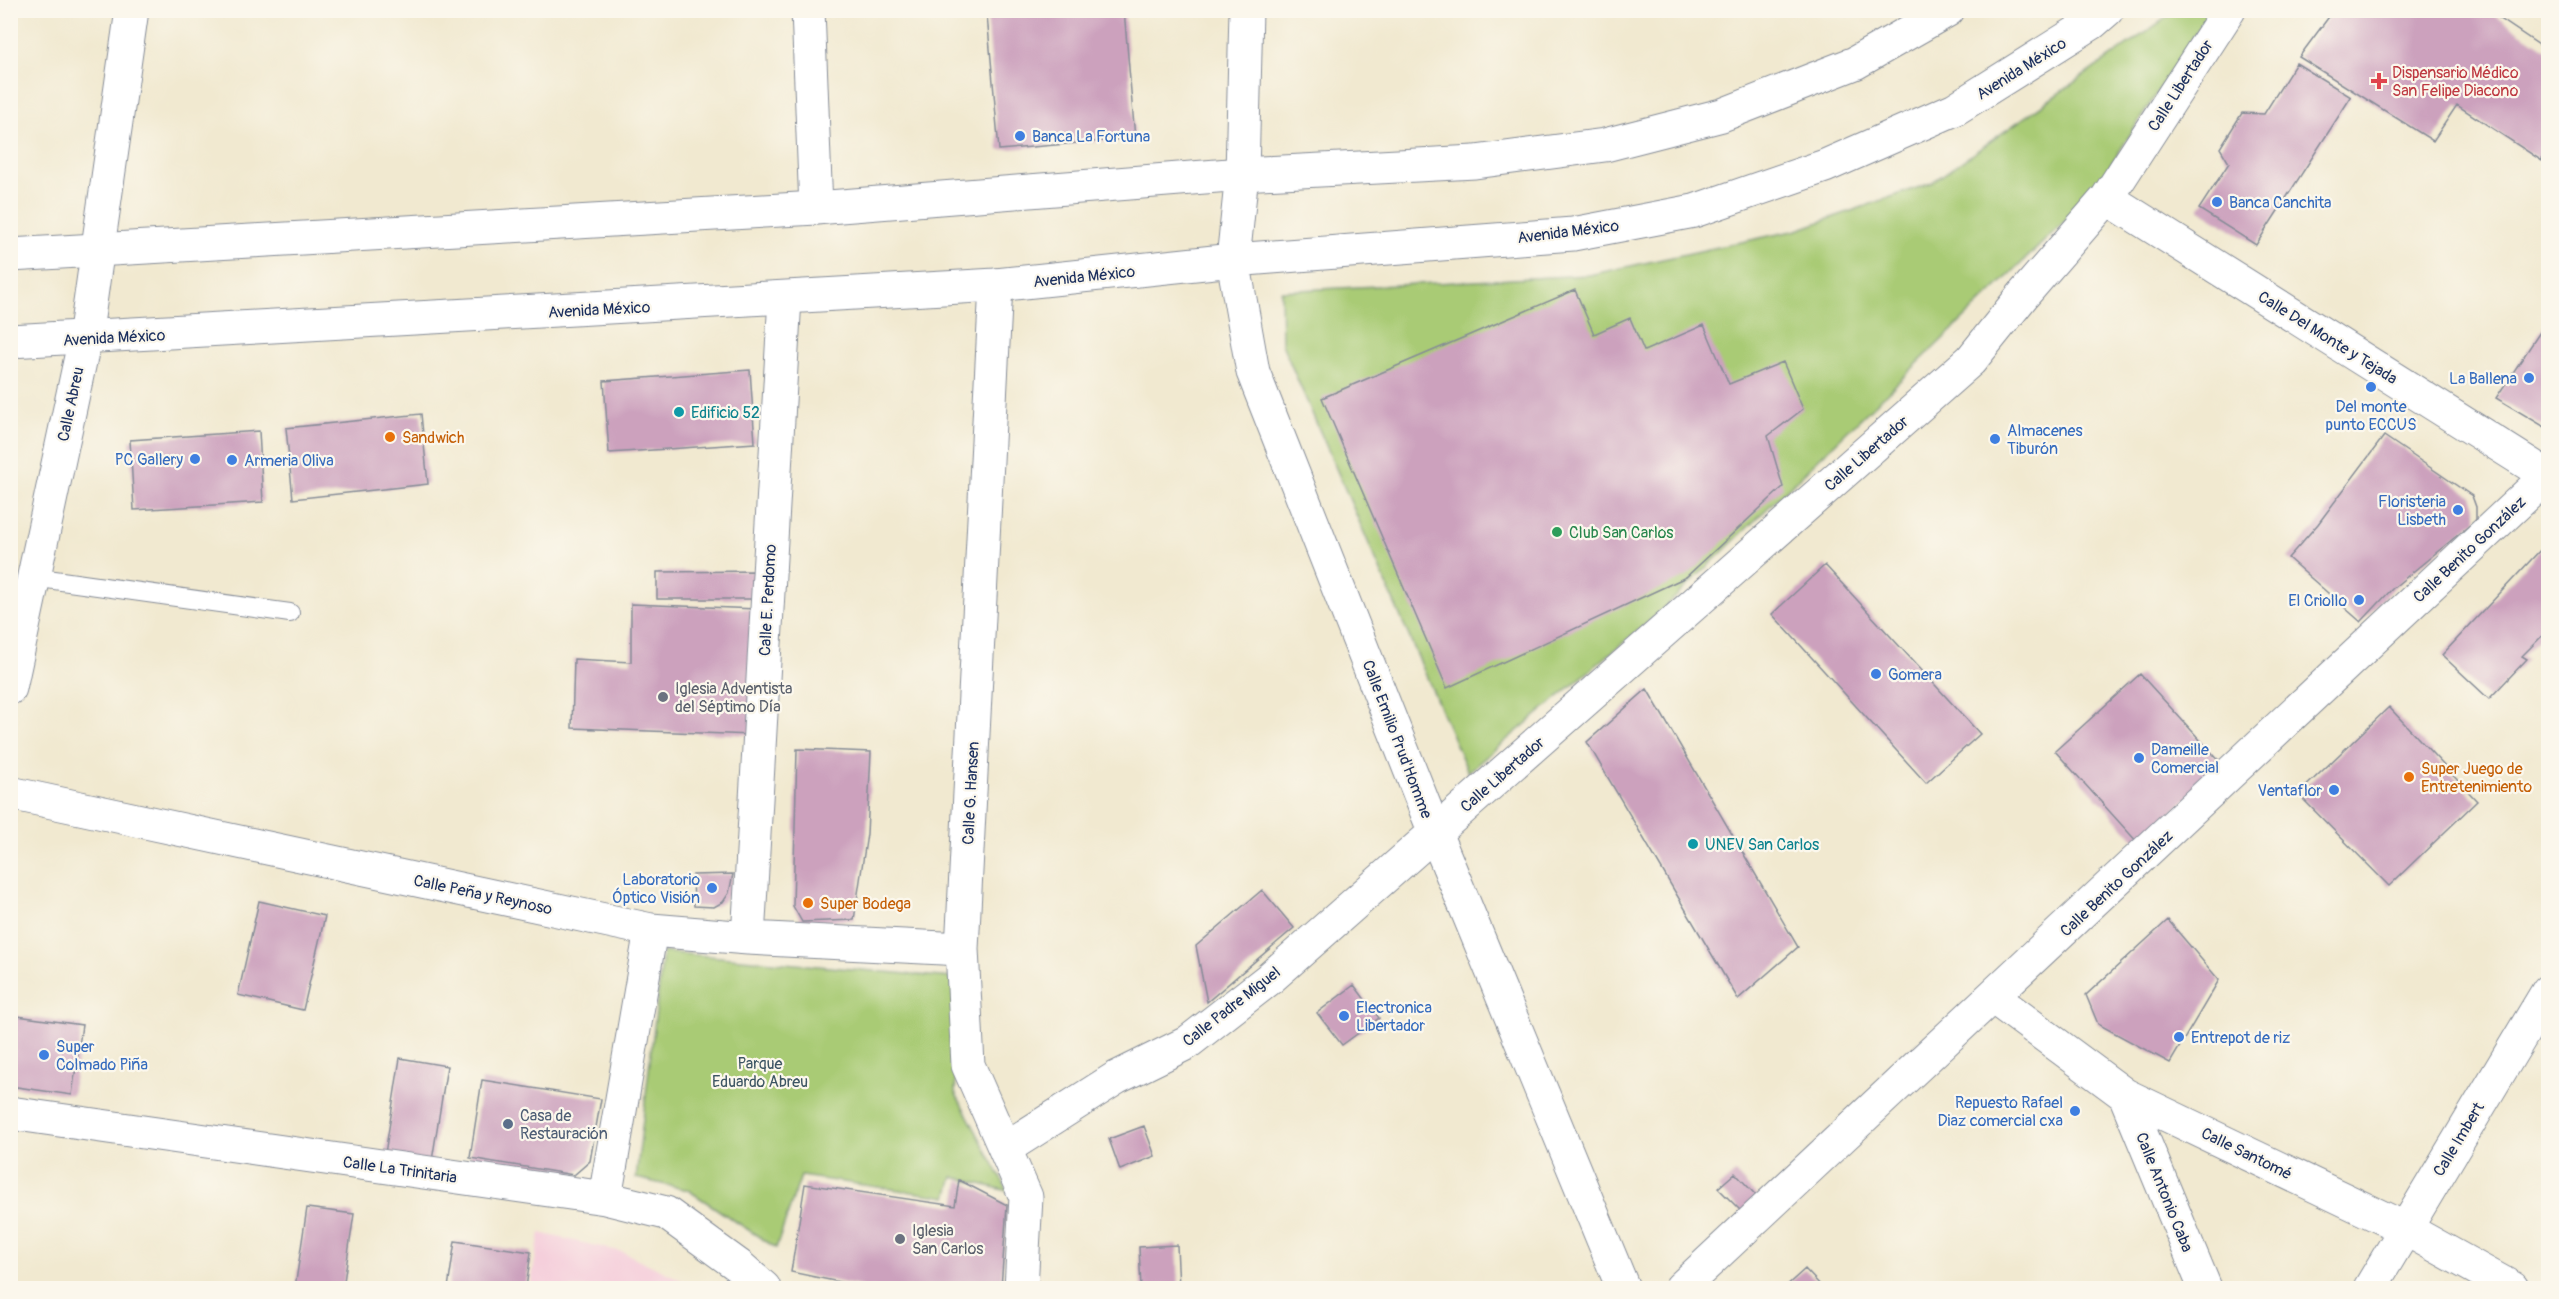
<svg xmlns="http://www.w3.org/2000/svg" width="2559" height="1299" font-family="Pangolin,sans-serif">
<rect width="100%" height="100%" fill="#fbf7ec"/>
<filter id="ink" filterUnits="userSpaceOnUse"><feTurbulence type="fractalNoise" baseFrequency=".0167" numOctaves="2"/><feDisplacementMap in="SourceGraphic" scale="12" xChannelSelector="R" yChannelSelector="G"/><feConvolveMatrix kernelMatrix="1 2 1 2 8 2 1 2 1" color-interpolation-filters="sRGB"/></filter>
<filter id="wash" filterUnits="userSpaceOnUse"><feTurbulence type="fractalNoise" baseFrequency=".008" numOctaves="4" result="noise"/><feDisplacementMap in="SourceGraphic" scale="24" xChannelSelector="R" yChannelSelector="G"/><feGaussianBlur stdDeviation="1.35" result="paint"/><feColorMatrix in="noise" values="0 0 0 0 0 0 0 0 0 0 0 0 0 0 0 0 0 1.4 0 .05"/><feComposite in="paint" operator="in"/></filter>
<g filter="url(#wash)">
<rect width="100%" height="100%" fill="#f1e9d0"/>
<path fill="#f5cfdb" d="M540,1233L623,1252L698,1288H530Z"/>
<path fill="#a9cb74" stroke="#627d69" stroke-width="1.5" d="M2176,11H2210L2090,197L1659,613L1468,772L1282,344L1281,291L1589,275L1797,230L1931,183Z
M663,952L963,979L955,1092L1008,1191L953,1177L947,1197L801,1176L776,1248L688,1190L636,1178Z"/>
<g id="blocks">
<path fill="#cca1bd" d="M1043,10H1124L1135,138L999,150L987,15Z
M2334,10H2487L2548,51V111L2542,161L2457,105L2433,141L2299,57Z
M2296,63L2351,97L2256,245L2199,209L2229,163L2220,148L2242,113L2264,114Z
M1575,290L1594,334L1630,318L1644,351L1704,325L1729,384L1783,362L1803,409L1768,436L1783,487L1686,577L1447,688L1322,398Z
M2548,320V429L2496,398Z
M750,370L755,443L609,453L604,381Z
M421,414L428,484L293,499L286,428Z
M259,431L263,502L134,510L130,440Z
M2384,436L2472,496L2476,507V520L2392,589L2361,622L2288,558L2318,524Z
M2545,545H2548V630L2522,656L2527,659L2489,699L2442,655Z
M1825,565L1980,734L1926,783L1772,614Z
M761,571V599H657V572Z
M631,604L757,609L752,735L572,728L574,659L631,662Z
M2140,674L2223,765L2138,843L2055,751Z
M1647,689L1798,947L1738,999L1587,742Z
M2389,707L2477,801L2389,886L2298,794Z
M797,749L871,752L867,834L854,920L802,922L793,906Z
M733,874L729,893L723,902L714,907L694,906L693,875Z
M1262,890L1294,928L1207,1002L1196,946Z
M259,901L325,916L303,1010L238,995Z
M2168,920L2219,980L2170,1063L2098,1024L2086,995Z
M1354,985L1379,1018L1342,1045L1317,1013Z
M10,1015L82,1025L72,1095L10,1086Z
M400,1058L447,1066L431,1167L384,1160Z
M482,1080L601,1099L590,1161L574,1175L470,1158Z
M1144,1126L1155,1156L1120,1170L1109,1139Z
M1735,1173L1766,1206L1751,1221L1718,1188Z
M959,1180L1007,1205L1001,1288H868L791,1272L805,1184L955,1206Z
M307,1208L354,1214L343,1288H295Z
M455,1241L531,1252L526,1288H448Z
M1177,1245L1179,1288H1141L1139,1247Z
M1805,1269L1823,1288H1784Z"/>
</g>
</g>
<g filter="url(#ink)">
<use href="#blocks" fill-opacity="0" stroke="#868c97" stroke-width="1.5"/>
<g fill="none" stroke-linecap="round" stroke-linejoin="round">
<defs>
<path id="service" d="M33,577L290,613"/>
<path id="minor" d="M808,10L816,208
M1242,174L1246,10
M2107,198L2548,476
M996,285L962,949L968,1065L1026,1197L1021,1288
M10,688L85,338L132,10
M10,793L651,930L748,938L962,949
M748,938L785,298
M1994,998L2125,1095L2404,1228L2512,1288
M2125,1095L2205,1288
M10,1113L605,1198L666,1213L739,1266L764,1288
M1006,1148L1116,1078L1187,1043L1269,979L1971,360L2024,294L2107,198L2229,10
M605,1198L651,930
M1681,1288L2548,475
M2370,1288L2548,991"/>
<path id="secondary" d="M1242,174L1233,260L1253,372L1435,833L1623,1288
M10,255L816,208L1242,174L1475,162L1605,145L1722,115L1855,63L1948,10
M10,341L996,285L1233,260L1573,234L1694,211L1825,166L1955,109L2092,23L2107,10"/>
</defs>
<use href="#service" stroke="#868c97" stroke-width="20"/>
<use href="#minor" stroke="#868c97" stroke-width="35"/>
<use href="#secondary" stroke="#868c97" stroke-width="35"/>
<use href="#service" stroke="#fff" stroke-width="18"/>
<use href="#minor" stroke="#fff" stroke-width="33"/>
<use href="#secondary" stroke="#fff" stroke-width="33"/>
</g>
</g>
<path fill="#e0444e" stroke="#fbf7ec" stroke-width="2" d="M2376 72h6v6h6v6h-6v6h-6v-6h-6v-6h6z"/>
<g fill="#3f7fe0" stroke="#fbf7ec" stroke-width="2">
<circle cx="1020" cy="136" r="6"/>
<circle cx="2217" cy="202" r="6"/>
<circle cx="2529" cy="378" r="6"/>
<circle cx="2371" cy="387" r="6"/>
<circle cx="1995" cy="439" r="6"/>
<circle cx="195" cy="459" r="6"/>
<circle cx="232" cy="460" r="6"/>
<circle cx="2458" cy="510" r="6"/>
<circle cx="2359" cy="600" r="6"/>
<circle cx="1876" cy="674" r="6"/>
<circle cx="2139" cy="758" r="6"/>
<circle cx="2334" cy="790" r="6"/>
<circle cx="712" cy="888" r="6"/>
<circle cx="1344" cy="1016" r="6"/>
<circle cx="2179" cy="1037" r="6"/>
<circle cx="44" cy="1055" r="6"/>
<circle cx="2075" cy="1111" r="6"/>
</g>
<g fill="#0f9aa8" stroke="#fbf7ec" stroke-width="2">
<circle cx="679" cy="412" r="6"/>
<circle cx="1693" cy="844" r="6"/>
</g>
<g fill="#e8710a" stroke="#fbf7ec" stroke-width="2">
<circle cx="390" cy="437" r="6"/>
<circle cx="2409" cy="777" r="6"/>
<circle cx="808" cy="903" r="6"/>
</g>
<circle fill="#2e9e5b" stroke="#fbf7ec" stroke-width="2" cx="1557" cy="532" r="6"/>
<g fill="#6b7280" stroke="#fbf7ec" stroke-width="2">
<circle cx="663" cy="697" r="6"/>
<circle cx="900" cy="1239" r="6"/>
</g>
<circle fill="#5c6f8a" stroke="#fbf7ec" stroke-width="2" cx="508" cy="1124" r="6"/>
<g text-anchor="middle" stroke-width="4.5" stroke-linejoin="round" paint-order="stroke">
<g font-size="16" fill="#1b2f5e" stroke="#fbf7ec">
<text transform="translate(2021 68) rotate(-32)" y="6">Avenida México</text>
<text transform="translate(2180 85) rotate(-57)" y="6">Calle Libertador</text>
<text transform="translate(1568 231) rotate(-7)" y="6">Avenida México</text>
<text transform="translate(1084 276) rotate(-6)" y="6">Avenida México</text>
<text transform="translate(599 309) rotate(-3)" y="6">Avenida México</text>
<text transform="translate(114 337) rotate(-3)" y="6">Avenida México</text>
<text transform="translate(2328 337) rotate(32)" y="6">Calle Del Monte y Tejada</text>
<text transform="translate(70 404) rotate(-78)" y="6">Calle Abreu</text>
<text transform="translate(1866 453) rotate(-41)" y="6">Calle Libertador</text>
<text transform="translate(2469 549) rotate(-43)" y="6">Calle Benito González</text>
<text transform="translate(767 600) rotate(-87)" y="6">Calle E. Perdomo</text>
<text transform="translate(1398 739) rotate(69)" y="6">Calle Emilio Prud'Homme</text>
<text transform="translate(1502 774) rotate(-41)" y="6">Calle Libertador</text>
<text transform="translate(970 793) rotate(-87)" y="6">Calle G. Hansen</text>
<text transform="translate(2116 883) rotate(-43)" y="6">Calle Benito González</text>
<text transform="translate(483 894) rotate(12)" y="6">Calle Peña y Reynoso</text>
<text transform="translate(1231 1006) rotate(-38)" y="6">Calle Padre Miguel</text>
<text transform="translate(2458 1139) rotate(-59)" y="6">Calle Imbert</text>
<text transform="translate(2247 1153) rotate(26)" y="6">Calle Santomé</text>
<text transform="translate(400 1169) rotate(8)" y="6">Calle La Trinitaria</text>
<text transform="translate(2165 1192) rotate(68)" y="6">Calle Antonio Caba</text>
</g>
<g font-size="16" fill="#be3a42" stroke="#fbf7ec" text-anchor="start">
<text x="2392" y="78">Dispensario Médico<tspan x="2392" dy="18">San Felipe Diacono</tspan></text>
</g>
<g font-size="16" fill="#366cbe" stroke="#fbf7ec" text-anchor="start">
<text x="1032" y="142">Banca La Fortuna</text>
<text x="2229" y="208">Banca Canchita</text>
<text x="2517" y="384" text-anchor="end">La Ballena</text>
<text x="2371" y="412" text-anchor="middle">Del monte<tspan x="2371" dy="18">punto ECCUS</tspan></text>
<text x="2007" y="436">Almacenes<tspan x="2007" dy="18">Tiburón</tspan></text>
<text x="183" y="465" text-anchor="end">PC Gallery</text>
<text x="244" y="466">Armeria Oliva</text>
<text x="2446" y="507" text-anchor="end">Floristeria<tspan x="2446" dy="18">Lisbeth</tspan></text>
<text x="2347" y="606" text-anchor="end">El Criollo</text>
<text x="1888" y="680">Gomera</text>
<text x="2151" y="755">Dameille<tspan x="2151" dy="18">Comercial</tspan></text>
<text x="2322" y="796" text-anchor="end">Ventaflor</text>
<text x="700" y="885" text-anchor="end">Laboratorio<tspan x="700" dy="18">Óptico Visión</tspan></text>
<text x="1356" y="1013">Electronica<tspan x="1356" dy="18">Libertador</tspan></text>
<text x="2191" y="1043">Entrepot de riz</text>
<text x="56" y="1052">Super<tspan x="56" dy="18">Colmado Piña</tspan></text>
<text x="2063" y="1108" text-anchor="end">Repuesto Rafael<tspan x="2063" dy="18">Diaz comercial cxa</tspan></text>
</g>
<g font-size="16" fill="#0d838f" stroke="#fbf7ec" text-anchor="start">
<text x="691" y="418">Edificio 52</text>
<text x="1705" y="850">UNEV San Carlos</text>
</g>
<g font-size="16" fill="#c56008" stroke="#fbf7ec" text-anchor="start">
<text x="402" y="443">Sandwich</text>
<text x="2421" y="774">Super Juego de<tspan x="2421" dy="18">Entretenimiento</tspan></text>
<text x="820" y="909">Super Bodega</text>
</g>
<g font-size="16" fill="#27864d" stroke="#fbf7ec" text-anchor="start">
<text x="1569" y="538">Club San Carlos</text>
</g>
<g font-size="16" fill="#5b616d" stroke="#fbf7ec" text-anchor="start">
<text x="675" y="694">Iglesia Adventista<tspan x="675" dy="18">del Séptimo Día</tspan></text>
<text x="912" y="1236">Iglesia<tspan x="912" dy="18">San Carlos</tspan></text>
</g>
<g font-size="16" fill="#3e5664" stroke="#fbf7ec">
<text x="760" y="1069">Parque<tspan x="760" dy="18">Eduardo Abreu</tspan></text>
</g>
<g font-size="16" fill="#4e5e75" stroke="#fbf7ec" text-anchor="start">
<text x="520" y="1121">Casa de<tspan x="520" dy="18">Restauración</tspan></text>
</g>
</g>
<rect width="2559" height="1299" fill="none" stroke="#fbf7ec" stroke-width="36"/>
</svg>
